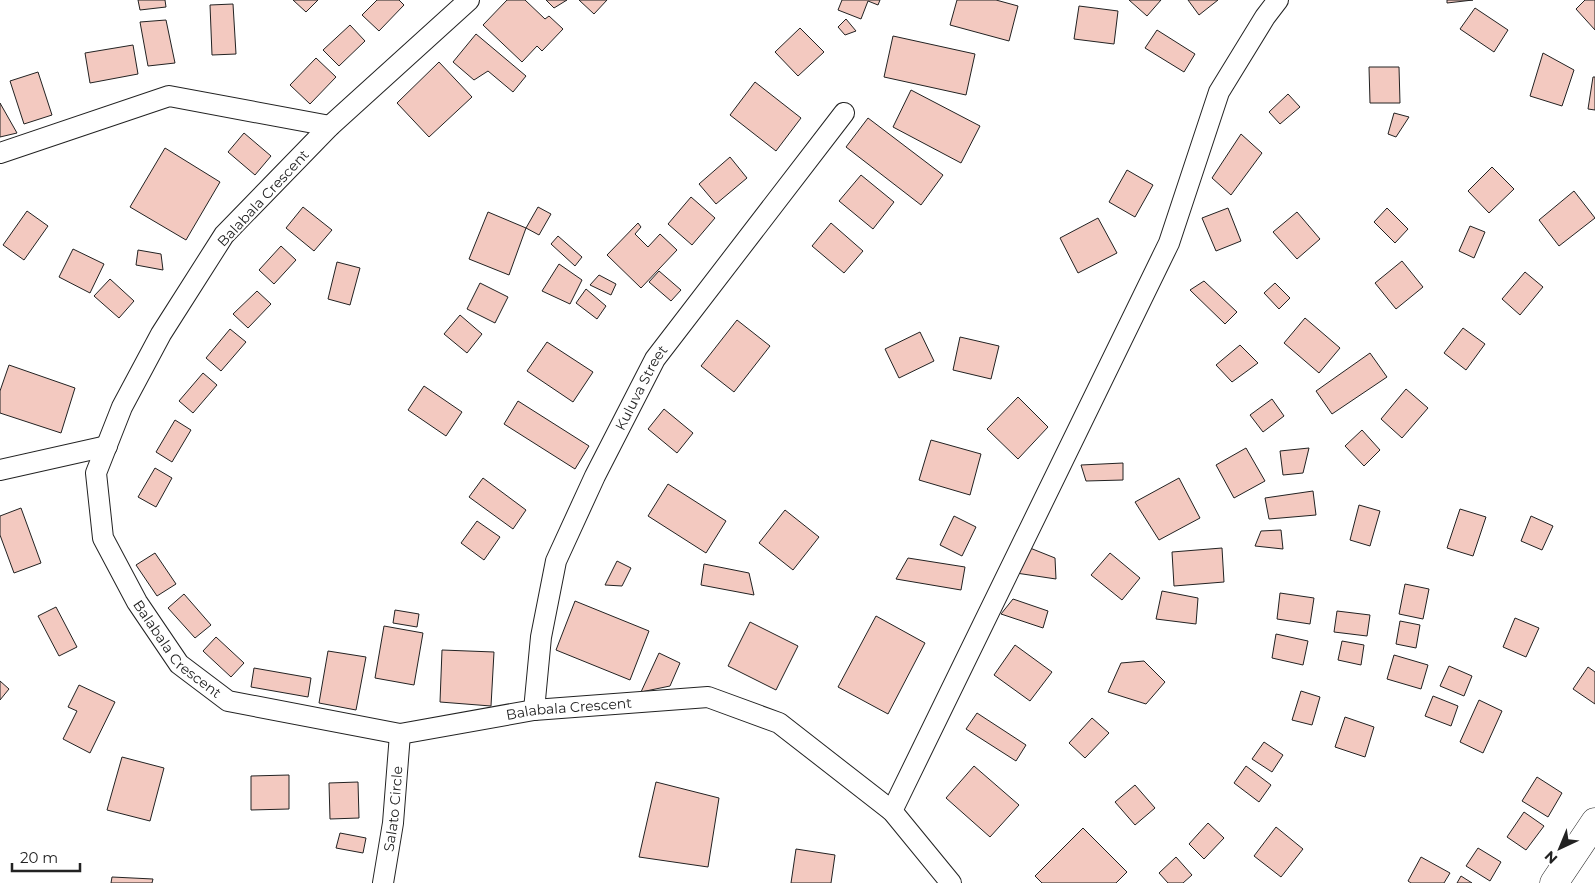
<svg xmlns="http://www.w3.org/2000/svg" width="1595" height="883" font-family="Montserrat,sans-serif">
<rect width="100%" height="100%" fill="#fff"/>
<path fill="#f3c9c0" stroke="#222" d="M138,0H165L166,7L140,10Z
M293,0H318L306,12Z
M377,0H399L404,5L379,31L362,15Z
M507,0H525L545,19L549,16L563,29L542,51L537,46L522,62L483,25Z
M546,0H567L554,8Z
M579,0H607L594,14Z
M842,0H880L878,5L868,1L861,19L838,10Z
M957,0H996L1018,6L1009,41L950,25Z
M1129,0H1161L1147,16Z
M1188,0H1218L1199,15Z
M1447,0H1473L1447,3Z
M1585,0H1595V30L1576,9Z
M233,4L236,54L212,55L210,5Z
M1079,6L1118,11L1114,44L1074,39Z
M1475,8L1508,30L1494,52L1460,29Z
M846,19L856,31L845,35L838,27Z
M166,20L175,63L148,66L140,22Z
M350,25L365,41L339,66L323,50Z
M800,28L824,52L798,76L775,52Z
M1157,30L1195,54L1184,72L1145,48Z
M476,34L526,76L513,92L488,71L474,80L453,62Z
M893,36L975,54L966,95L884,77Z
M133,45L138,74L90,83L85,53Z
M1543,53L1574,70L1562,106L1530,96Z
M316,58L336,77L310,104L290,85Z
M439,62L472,97L429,137L397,103Z
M1369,67H1399L1400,103H1370Z
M38,72L52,115L24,124L10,81Z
M1593,77H1595V110L1588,109Z
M755,82L801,118L776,151L730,115Z
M911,90L980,126L961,163L893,127Z
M1288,94L1300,107L1280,124L1269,112Z
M0,103L17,133L0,137Z
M1394,113L1409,117L1396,137L1388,134Z
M868,118L943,175L921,205L846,147Z
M244,133L271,156L255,175L228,152Z
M1241,134L1262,153L1231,195L1212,178Z
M165,148L220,182L186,240L130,207Z
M730,157L747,178L716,204L699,184Z
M1492,167L1514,189L1489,213L1468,191Z
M1127,170L1153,185L1135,217L1109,202Z
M861,175L894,202L873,229L839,201Z
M1574,191L1595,218L1559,246L1539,220Z
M691,197L715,218L692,245L668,224Z
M303,207L332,230L314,251L286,228Z
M538,207L551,214L539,235L526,228Z
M1228,208L1241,241L1216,251L1202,218Z
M1387,208L1408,229L1395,243L1374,222Z
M27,211L48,226L24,260L3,245Z
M488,212L526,228L509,275L469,259Z
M1297,212L1320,239L1297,259L1273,232Z
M1098,218L1117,253L1078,273L1060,238Z
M638,223L641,227L635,234L648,247L660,234L677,250L641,288L607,255Z
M831,223L863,251L844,273L812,246Z
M1470,226L1485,232L1474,258L1459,251Z
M558,236L582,257L575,266L551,244Z
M281,246L296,260L274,284L259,270Z
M73,249L104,264L90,293L59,277Z
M138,250L161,254L163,270L136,265Z
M1402,261L1423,287L1396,309L1375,283Z
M337,262L360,268L350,305L328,299Z
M559,264L582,280L570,304L542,291Z
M659,271L681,290L671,301L649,282Z
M1525,272L1543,287L1520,315L1502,299Z
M599,275L616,284L611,295L590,285Z
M110,279L134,301L119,318L94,296Z
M1204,281L1237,312L1225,324L1190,290Z
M480,283L508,297L495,323L467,309Z
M1275,283L1290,298L1279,309L1264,293Z
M586,289L606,306L597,319L576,303Z
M257,291L271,304L248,328L233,314Z
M460,315L482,334L467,353L444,334Z
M1305,318L1340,348L1319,373L1284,343Z
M737,320L770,346L734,392L701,366Z
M1463,328L1485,344L1466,370L1444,353Z
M230,329L246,342L221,371L206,358Z
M920,332L934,361L899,378L885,349Z
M960,337L999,346L991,379L953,370Z
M547,342L593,372L573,402L527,371Z
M1240,345L1258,363L1232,382L1216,365Z
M1370,353L1387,377L1332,414L1316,391Z
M9,365L75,388L61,433L0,413V391Z
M203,373L217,385L193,413L179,401Z
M424,386L462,412L446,436L408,410Z
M1406,389L1428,408L1402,438L1381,419Z
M1018,397L1048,427L1018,459L987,429Z
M1272,399L1284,416L1263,432L1250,415Z
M518,401L589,446L575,469L504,424Z
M664,409L693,433L677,453L648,429Z
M175,420L191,430L172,462L156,452Z
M1362,430L1380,450L1364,466L1345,446Z
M931,440L981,454L970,495L919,480Z
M1246,448L1265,481L1234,498L1216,465Z
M1309,448L1303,473L1283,475L1280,451Z
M1123,463V480L1086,481L1081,465Z
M155,468L172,478L156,507L138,497Z
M483,478L526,510L513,529L469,497Z
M1179,478L1200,518L1159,540L1135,502Z
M668,484L726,521L706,553L648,516Z
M1313,491L1316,515L1269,519L1265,498Z
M1359,505L1380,511L1370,546L1350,540Z
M21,508L41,563L14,573L0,535V516Z
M1460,509L1486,517L1473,556L1447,548Z
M785,510L819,537L793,570L759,543Z
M954,516L976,527L962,556L940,545Z
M1531,516L1553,526L1542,550L1521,541Z
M477,521L500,537L484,560L461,543Z
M1281,530L1283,549L1255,546L1261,531Z
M1030,548L1055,558L1056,579L1016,573Z
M1222,548L1224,582L1174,586L1172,552Z
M155,553L176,584L157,596L136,565Z
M1110,553L1140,578L1122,600L1091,575Z
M908,558L965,567L961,590L896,579Z
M617,561L631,568L622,586L605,585Z
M704,564L749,573L754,595L701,585Z
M1405,584L1429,589L1423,619L1399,614Z
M1162,591L1198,598L1196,624L1156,619Z
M1280,593L1314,598L1310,624L1277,619Z
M184,594L211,625L195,638L168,608Z
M1013,599L1048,611L1043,628L1001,614Z
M575,601L649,631L630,680L556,650Z
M56,607L77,647L59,656L38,616Z
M395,610L419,614L417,627L393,623Z
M1337,611L1370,615L1367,636L1334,632Z
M876,616L925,643L888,714L838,687Z
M1515,618L1539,628L1526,657L1503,647Z
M1400,621L1420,625L1416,648L1396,644Z
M750,622L798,646L776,690L728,666Z
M384,626L423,633L414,685L375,678Z
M1276,634L1308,641L1303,665L1272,658Z
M216,637L244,663L231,677L203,651Z
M1342,641L1364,645L1361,665L1338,660Z
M1015,645L1052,672L1030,701L994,675Z
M442,650L494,652L491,706L440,702Z
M328,651L366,657L356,710L319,703Z
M659,653L680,663L670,686L641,692Z
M1394,655L1428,665L1421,689L1387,679Z
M1144,661L1165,682L1146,704L1108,692L1121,663Z
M1449,666L1472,676L1464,696L1440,686Z
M1588,667L1595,672V704L1573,689Z
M254,668L311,678L308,697L251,687Z
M0,681L9,689L0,700Z
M79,685L115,702L90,753L63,739L77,711L68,707Z
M1301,691L1320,697L1312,725L1292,720Z
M1433,696L1458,706L1451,726L1425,716Z
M1479,700L1502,711L1483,753L1460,742Z
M977,713L1026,745L1016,761L966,729Z
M1345,717L1374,727L1365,757L1335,747Z
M1092,718L1109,733L1085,758L1069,743Z
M1264,742L1283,755L1272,772L1252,759Z
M122,757L164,768L150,821L107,810Z
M974,766L1019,805L990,837L946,798Z
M1246,766L1271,785L1259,802L1234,783Z
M289,775V809L251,810V776Z
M1537,777L1562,793L1548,817L1522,801Z
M358,782L359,818L330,819L329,783Z
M656,782L719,798L708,867L639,857Z
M1135,785L1155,808L1135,825L1115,802Z
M1524,812L1544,826L1526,850L1507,837Z
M1208,823L1224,838L1204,859L1189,844Z
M1276,827L1303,849L1281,877L1254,856Z
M1083,828L1127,872L1116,883H1042L1035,876Z
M340,833L366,838L363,853L336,848Z
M1478,848L1501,862L1490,881L1466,866Z
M796,849L835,855L831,883H791Z
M1176,857L1192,875L1183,883H1168L1159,873Z
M1421,857L1450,873L1444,883H1411L1408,881Z
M1461,876L1472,883H1457Z
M112,877L153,879L152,883H111Z"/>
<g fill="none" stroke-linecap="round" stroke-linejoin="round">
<defs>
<g id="minor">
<path id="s1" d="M469,0L330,126L224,235L161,334L122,407L96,473L103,538L137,602L179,664L228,701L400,734L534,710L708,697L779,723L892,811L951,883"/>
<path d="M0,153L169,96L330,126"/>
<path d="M0,470L107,446"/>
<path id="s2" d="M534,710L541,637L556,561L595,476L655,359L844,113"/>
<path d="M892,811L1169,243L1219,92L1265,17L1278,0"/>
<path id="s3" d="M383,883L393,823L400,734"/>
</g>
<path id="secondary" d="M1554,883L1595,822"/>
</defs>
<use href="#minor" stroke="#222" stroke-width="22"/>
<use href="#secondary" stroke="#222" stroke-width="29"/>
<use href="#minor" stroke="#fff" stroke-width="20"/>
<use href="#secondary" stroke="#fff" stroke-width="28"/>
</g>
<g text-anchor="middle" stroke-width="4" stroke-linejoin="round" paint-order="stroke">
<g font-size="14" fill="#222" stroke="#fff">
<text transform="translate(263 198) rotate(-47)" y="5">Balabala Crescent</text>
<text dy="5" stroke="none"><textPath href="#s2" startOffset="344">Kuluva Street</textPath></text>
<text dy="5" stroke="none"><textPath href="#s1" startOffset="811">Balabala Crescent</textPath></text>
<text dy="5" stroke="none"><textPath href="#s1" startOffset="1231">Balabala Crescent</textPath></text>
<text dy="5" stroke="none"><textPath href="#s3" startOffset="75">Salato Circle</textPath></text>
</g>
</g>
<g transform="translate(1560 848) rotate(224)" stroke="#ffffff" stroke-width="4" paint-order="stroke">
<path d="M0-4L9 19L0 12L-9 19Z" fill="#222222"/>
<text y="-8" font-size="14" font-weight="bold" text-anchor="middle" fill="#222222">N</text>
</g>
<path d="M12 863v8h68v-8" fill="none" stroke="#222222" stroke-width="2.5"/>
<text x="20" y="863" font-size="15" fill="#222222" stroke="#ffffff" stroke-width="4" paint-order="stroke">20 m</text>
</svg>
